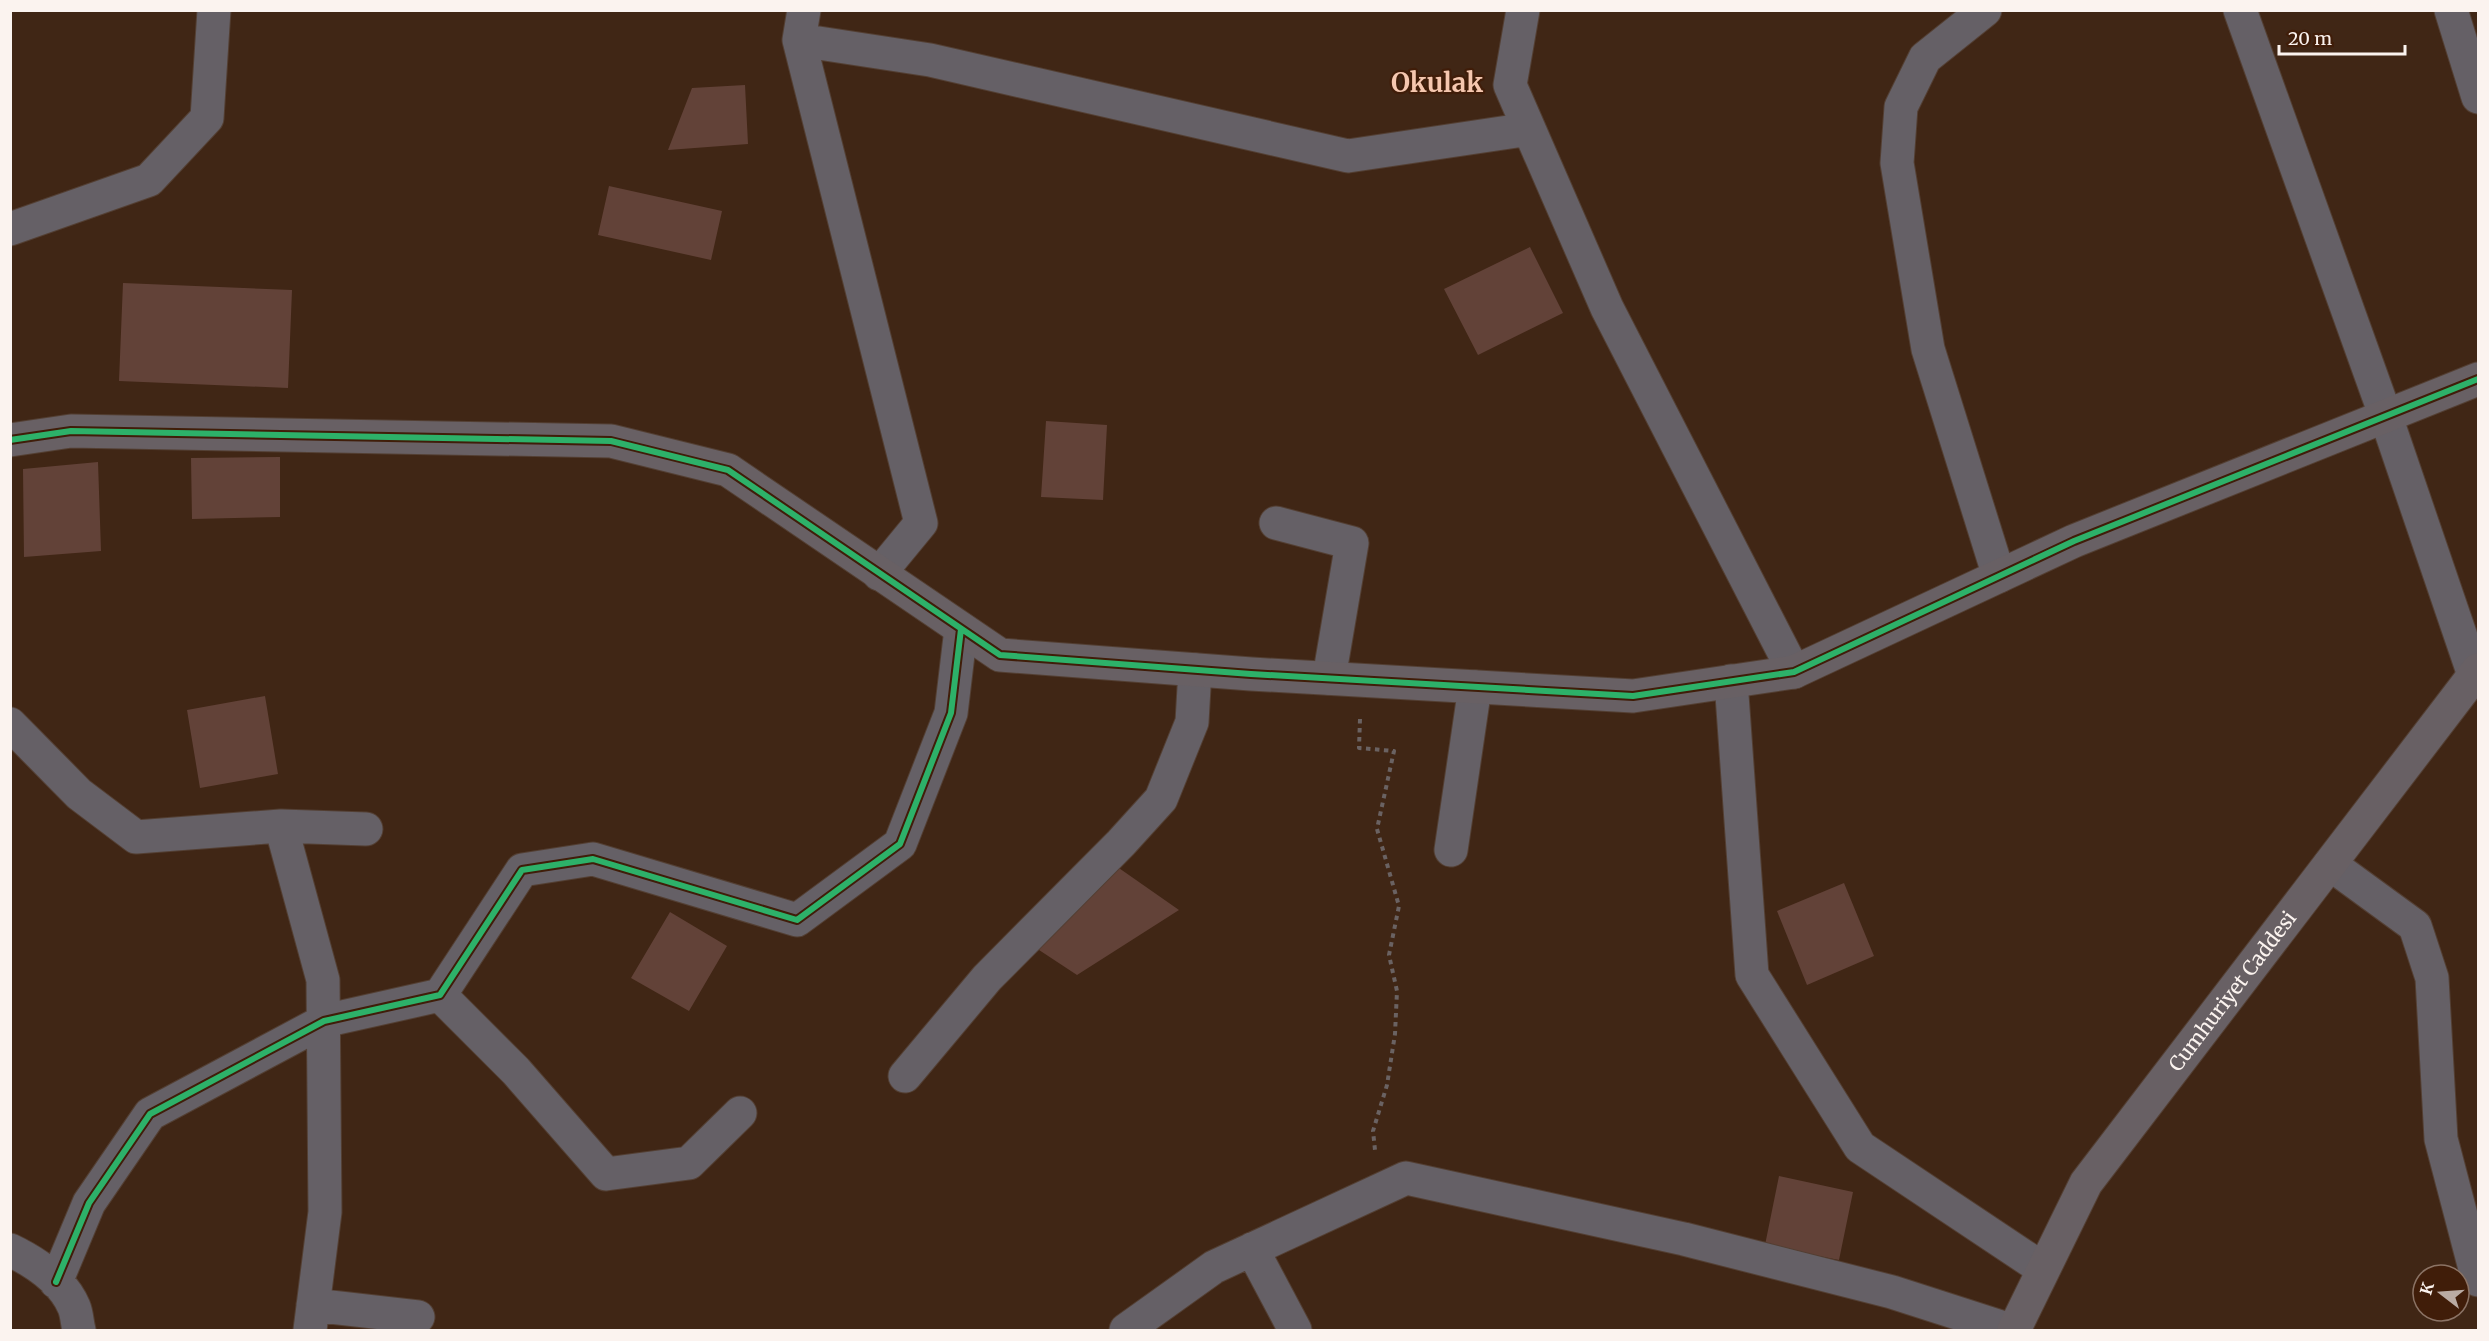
<svg xmlns="http://www.w3.org/2000/svg" width="2489" height="1341" font-family="Merriweather,serif">
<rect width="100%" height="100%" fill="#402615"/>
<path fill="#624238" d="M745,85L748,144L668,150L692,88Z
M609,186L722,211L711,260L598,235Z
M1530,247L1563,313L1478,355L1444,289Z
M123,283L292,290L288,388L119,381Z
M1046,421L1107,425L1103,500L1041,497Z
M280,457V517L192,519L191,458Z
M98,462L101,551L24,557L23,469Z
M265,696L278,774L200,788L187,710Z
M1116,866L1179,910L1077,975L1036,948Z
M1844,883L1874,956L1807,985L1777,911Z
M670,912L727,946L689,1011L631,978Z
M1779,1176L1853,1192L1839,1260L1765,1245Z"/>
<g fill="none" stroke-linecap="round" stroke-linejoin="round">
<defs>
<path id="street" d="M804,10L799,40L921,523L879,574
M1523,10L1510,85L1607,308L1794,672
M1985,10L1925,58L1901,107L1897,163L1928,349L1999,576
M2240,10L2386,417L2474,675
M2451,10L2478,97
M799,40L930,60L1348,156L1529,129
M10,229L149,180L207,118L214,10
M1276,523L1352,543L1329,678
M1731,681L1752,975L1860,1147L2043,1269
M10,724L79,794L136,837L281,826L366,829
M281,826L323,980L325,1212L310,1330
M1451,850L1475,687
M2330,864L2415,926L2432,978L2441,1139L2478,1280
M440,995L516,1071L606,1174L689,1163L740,1113
M905,1076L987,978L1121,843L1161,799L1192,722L1195,670
M1252,1249L1295,1330
M10,1250C35,1262 63,1281 74,1307C77,1314 77,1323 79,1330
M56,1282L89,1203L150,1114L324,1021L440,995L522,870L593,859L797,920L900,844L951,713L961,629
M313,1305L418,1317
M1126,1330L1214,1267L1406,1178L1684,1239L1892,1292L2010,1330"/>
<g id="secondary">
<path d="M10,440L71,431L611,441L728,470L1000,655L1251,674L1633,696L1794,672L2074,541L2478,379"/>
<path id="s1" d="M2014,1330L2086,1183L2478,670"/>
</g>
</defs>
<use href="#street" stroke="#533f33" stroke-width="35"/>
<use href="#secondary" stroke="#533f33" stroke-width="35"/>
<path stroke="#6a6262" stroke-width="4" stroke-dasharray="4.5 4.5" stroke-linecap="butt" d="M1360,719L1359,748L1394,751L1377,829L1399,906L1389,955L1397,991L1395,1034L1387,1085L1373,1131L1375,1150"/>
<use href="#street" stroke="#656066" stroke-width="33"/>
<use href="#secondary" stroke="#686064" stroke-width="33"/>
<defs>
<path id="cycleway" d="M10,440L71,431L611,441L728,470L1000,655L1251,674L1633,696L1794,672L2074,541L2478,379
M56,1282L89,1203L150,1114L324,1021L440,995L522,870L593,859L797,920L900,844L951,713L961,629"/>
</defs>
<use href="#cycleway" stroke="#401d09" stroke-width="10"/>
<use href="#cycleway" stroke="#2db169" stroke-width="6"/>
</g>
<g text-anchor="middle" stroke-width="4.5" stroke-linejoin="round" paint-order="stroke">
<g font-size="20" fill="#fbf3ef" stroke="#401d09">
<text dy="7" stroke="none"><textPath href="#s1" startOffset="405">Cumhuriyet Caddesi</textPath></text>
</g>
<g font-size="26" font-weight="bold" fill="#f5c7af" stroke="#401d09">
<text x="1437" y="92">Okulak</text>
</g>
</g>
<rect width="2489" height="1341" fill="none" stroke="#fbf3ef" stroke-width="24"/>
<g transform="translate(2441 1293) rotate(287)"><circle r="28" fill="#401d09" stroke="#8b7365" stroke-width="1.5"/>
<path d="M0-4.5L10 22L0 15L-10 22Z" fill="#baaba3"/>
<text y="-9" font-size="16" font-weight="bold" text-anchor="middle" fill="#fbf3ef">K</text>
</g>
<path d="M2279 45v9h126v-9" fill="none" stroke="#fbf3ef" stroke-width="3"/>
<text x="2288" y="45" font-size="18" fill="#fbf3ef" stroke="#401d09" stroke-width="4.5" paint-order="stroke">20 m</text>
</svg>
